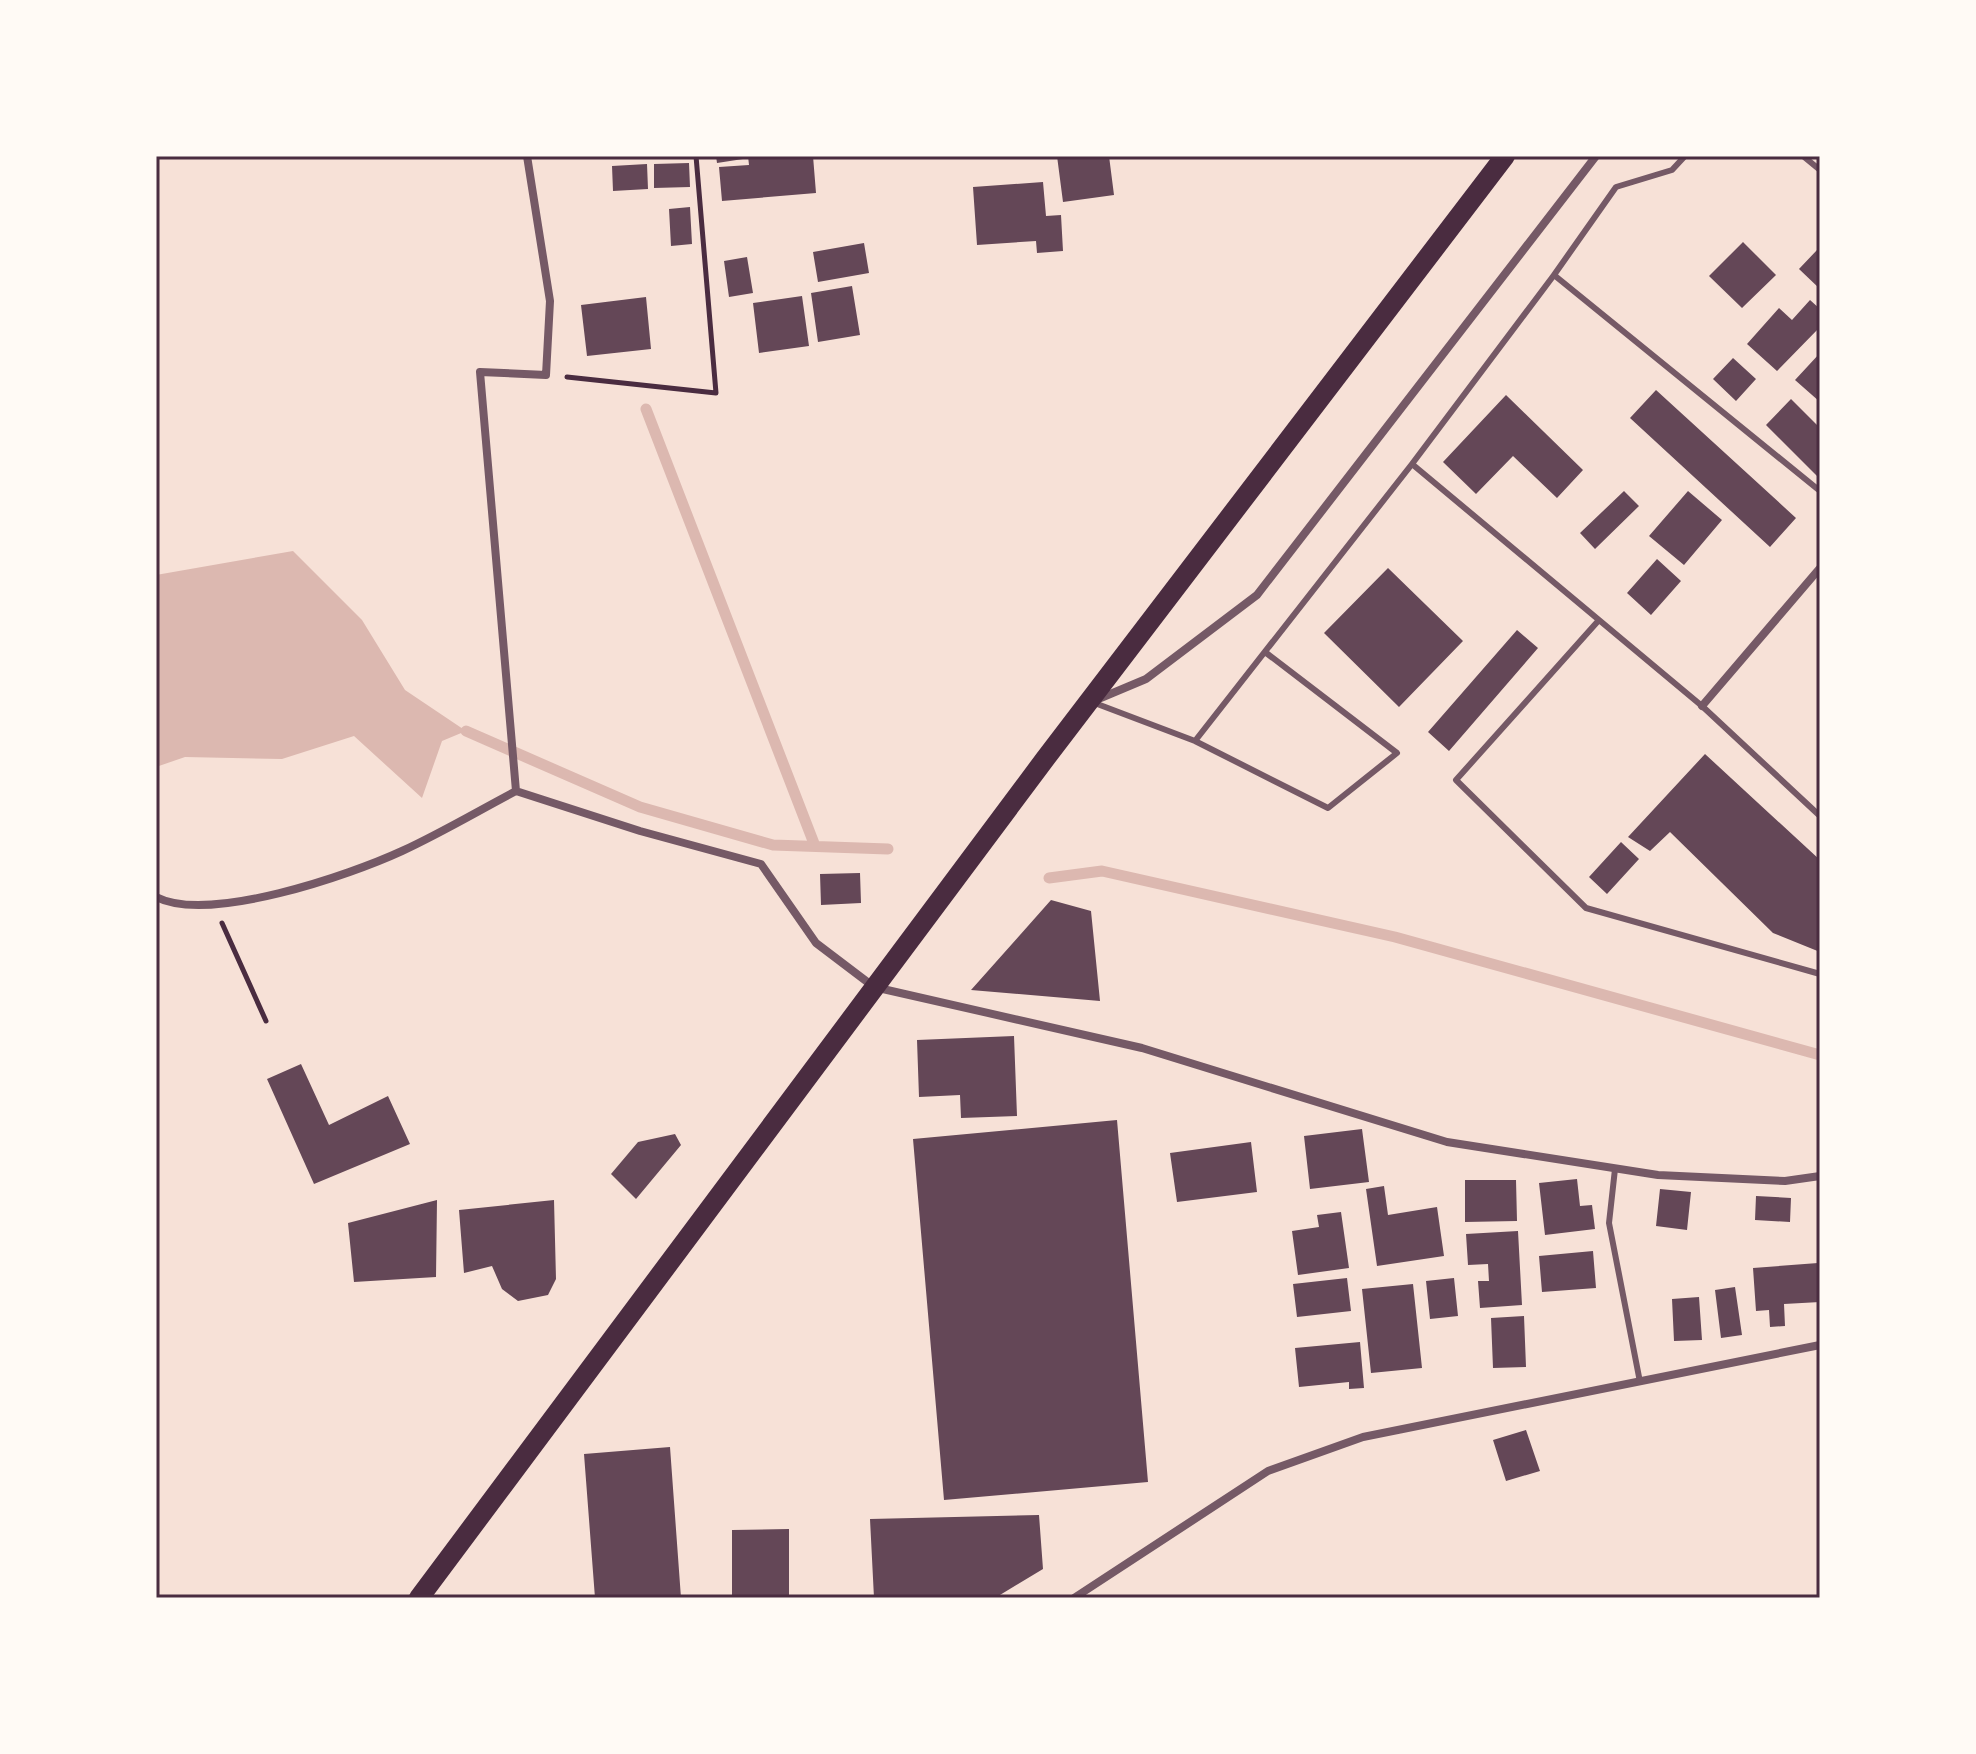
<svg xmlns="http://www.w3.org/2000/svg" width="1976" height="1754" font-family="'PT Sans Narrow',sans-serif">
<rect width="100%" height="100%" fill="#f7e1d7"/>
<path fill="#dcb8b0" d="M293,551L362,620L405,690L466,731L442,741L422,798L354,736L282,759L185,757L156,767V575Z"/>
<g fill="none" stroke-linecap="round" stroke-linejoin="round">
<path stroke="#dcb8b0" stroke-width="11" d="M646,409L815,846
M466,731L640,807L773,845L888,849
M1049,878L1102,871L1395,937L1820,1055"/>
</g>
<path fill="#644757" d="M716,156H743V159L717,163Z
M748,156H813L816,193L722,201L719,167L749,165Z
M1057,156H1109L1114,195L1063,202Z
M689,163L690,187L654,188V164Z
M647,164L648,189L613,191L612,166Z
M1043,182L1046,216L1061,215L1063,251L1037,253L1036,241L977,245L973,187Z
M690,207L692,244L671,246L669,209Z
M1743,242L1776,275L1742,308L1709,276Z
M864,243L869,273L818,282L813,252Z
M1817,250L1820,252V289L1799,269Z
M747,257L753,293L729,297L724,261Z
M852,286L860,335L818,342L811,293Z
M802,296L809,346L759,353L753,303Z
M646,297L651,349L587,356L581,305Z
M1810,300L1820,309V327L1777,371L1747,344L1779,308L1792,320Z
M1820,353V402L1795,380Z
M1733,358L1756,379L1736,401L1713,379Z
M1656,390L1796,518L1770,547L1630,418Z
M1506,395L1583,470L1557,498L1513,456L1476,494L1443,462Z
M1791,399L1820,428V479L1766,425Z
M1624,491L1639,506L1595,549L1580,533Z
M1688,491L1722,520L1684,565L1649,536Z
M1657,559L1681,581L1651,615L1627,593Z
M1388,568L1463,641L1399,707L1324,633Z
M1517,630L1538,648L1449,751L1428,732Z
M1705,754L1820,860V952L1773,933L1670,832L1650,851L1628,837Z
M1621,842L1639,859L1607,894L1589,877Z
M860,873L861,903L821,905L820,874Z
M1051,900L1091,911L1100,1001L971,990Z
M1014,1036L1017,1116L961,1118L960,1095L919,1097L917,1040Z
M301,1064L329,1125L388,1096L410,1144L314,1184L267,1079Z
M1117,1120L1148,1482L944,1500L913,1139Z
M1362,1129L1369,1182L1310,1189L1304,1136Z
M675,1134L681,1145L636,1199L611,1174L638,1142Z
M1251,1142L1257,1192L1177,1202L1170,1153Z
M1577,1179L1580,1206L1592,1205L1595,1229L1545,1235L1539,1183Z
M1465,1180H1516L1517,1221L1465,1222Z
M1384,1186L1388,1215L1437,1207L1444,1256L1377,1266L1366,1189Z
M1660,1189L1691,1192L1687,1230L1656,1226Z
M1756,1196L1791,1198L1790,1222L1755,1220Z
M437,1200L436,1277L354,1282L348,1223Z
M554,1200L556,1279L548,1295L518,1301L502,1289L492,1266L464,1273L459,1210Z
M1341,1212L1349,1268L1298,1275L1292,1231L1319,1227L1317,1215Z
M1518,1231L1522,1305L1480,1308L1478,1281H1489L1488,1264L1468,1265L1466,1234Z
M1593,1251L1596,1288L1542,1292L1539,1256Z
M1818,1263L1820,1302L1784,1304L1785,1326L1770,1327L1769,1310L1756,1311L1753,1268Z
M1347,1278L1351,1311L1297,1317L1293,1284Z
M1454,1278L1458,1316L1430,1319L1426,1281Z
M1413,1284L1422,1368L1371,1373L1362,1289Z
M1735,1287L1742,1335L1721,1338L1715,1290Z
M1699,1297L1702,1340L1674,1341L1672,1299Z
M1524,1316L1526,1367L1493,1368L1491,1318Z
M1360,1342L1364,1388L1349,1389V1382L1299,1387L1295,1348Z
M1526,1430L1540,1471L1506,1481L1493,1440Z
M670,1447L681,1598H595L584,1454Z
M1039,1515L1043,1569L995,1598H874L870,1519Z
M789,1529V1598H732V1530Z"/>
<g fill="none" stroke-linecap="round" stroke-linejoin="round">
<path stroke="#4a2c40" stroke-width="5" d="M567,377L716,393L696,156
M222,923L266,1021"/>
<path stroke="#755966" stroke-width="6" d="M1803,156L1820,170
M1554,275L1616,187L1672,170L1685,156
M1412,464L1554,275L1820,491
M1599,620L1456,780L1586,908L1820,974
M1092,702L1195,741L1412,464L1702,706L1820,816
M1195,741L1328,808L1397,753L1265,652
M1615,1169L1609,1223L1640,1382"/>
<path stroke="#755966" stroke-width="8" d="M1096,700L1146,679L1257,595L1596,156
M1702,706L1820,568
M516,791L480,372L546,375L550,301L527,156
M156,897C209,924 350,875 402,851C441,833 478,811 516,791L640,831L761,864L816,943L874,987L1142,1048L1447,1142L1658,1175L1785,1181L1820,1176
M1074,1598L1268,1471L1363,1437L1820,1345"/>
<path stroke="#4a2c40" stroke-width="20" d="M419,1598L1045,759L1505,156"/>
</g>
<rect width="1976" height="1754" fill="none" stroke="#fffaf5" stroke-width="316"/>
<rect x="158" y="158" width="1660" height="1438" fill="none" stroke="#4a2c40" stroke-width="3"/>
</svg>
